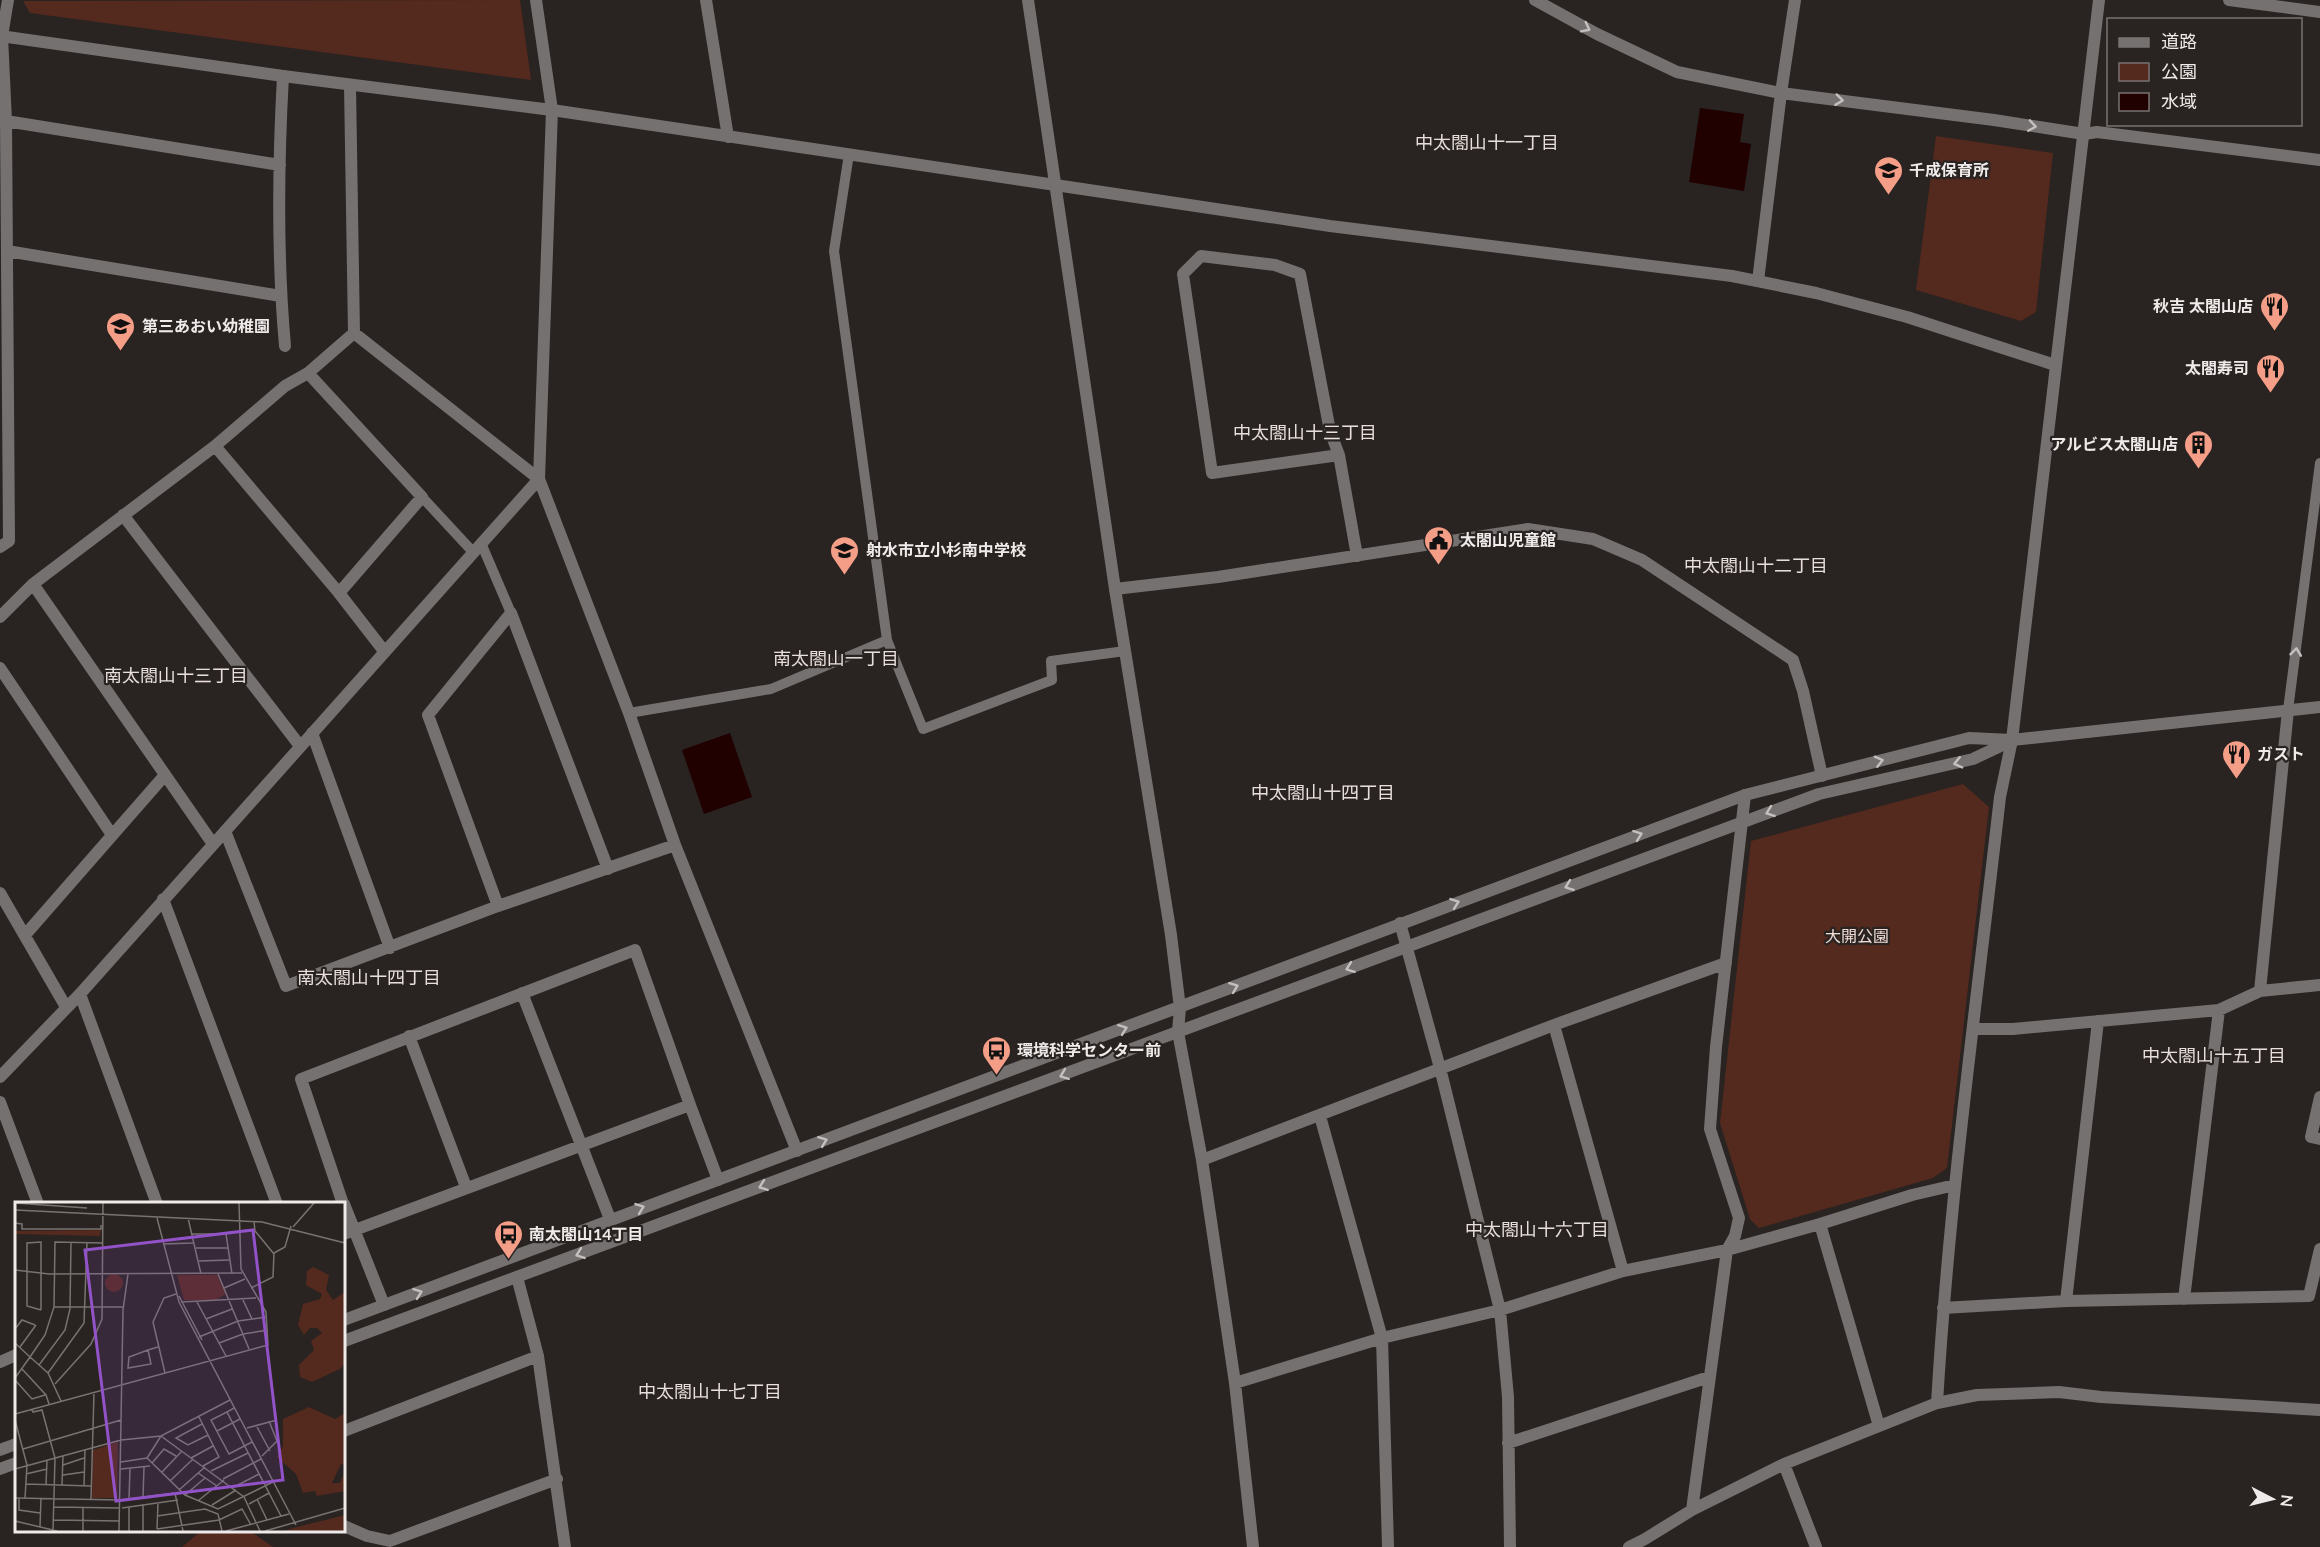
<svg xmlns="http://www.w3.org/2000/svg" width="2320" height="1547" font-family="Lato,'Noto Sans JP',sans-serif">
<rect width="100%" height="100%" fill="#292321"/>
<path fill="#54291e" d="M520,0L531,80L30,13L23,1Z
M1936,136L2053,153L2036,312L2021,321L1916,290Z
M1963,784L1989,807L1947,1168L1933,1178L1759,1228L1750,1219L1720,1123L1751,841Z
M201,1531H250L273,1547H182Z"/>
<path fill="#210000" d="M1700,108L1744,114L1740,142L1751,144L1744,191L1689,182Z
M730,733L752,797L704,814L682,750Z"/>
<g fill="none" stroke-linecap="round" stroke-linejoin="round">
<path stroke="#757171" stroke-width="10" d="M422,497L473,552
M481,543L511,613
M887,640L923,729L1052,680L1051,661L1125,651
M2288,710L2320,463
M629,713L771,689L887,640L834,251L849,154"/>
<path stroke="#757171" stroke-width="12" d="M536,0L552,110L539,479L629,713L675,845L797,1151
M706,0L728,137
M1535,0L1597,34L1677,72L1781,93L1994,120L2084,134L2097,132L2320,160
M2229,0L2320,12
M283,76C278,166 277,257 285,346
M6,121L280,165
M7,251L281,296
M1758,281L1781,93L1795,0
M354,333L539,479
M308,373L422,497L339,593
M215,446L339,593L384,651
M1339,455L1212,473L1183,274L1201,256L1275,265L1300,274L1330,431L1339,455L1357,556
M123,515L300,746
M0,547L9,541L6,121L2,36L8,0
M33,584L213,844
M1115,589L1218,577L1528,529L1593,539L1642,560L1793,660L1803,691L1822,776
M0,617L33,584L215,446L285,386L308,373L354,333L350,85
M0,668L112,835
M312,733L390,948
M225,831L286,986L498,906L675,845
M0,893L66,1007
M163,899L277,1204
M498,906L428,715L511,613L608,869
M1400,923L1440,1068L1500,1310L1508,1397L1510,1547
M25,935L165,775
M2260,991L2288,710
M522,993L610,1219
M80,994L157,1204
M1180,1008L1178,1032L1202,1160L1235,1383L1253,1547
M1554,1025L1623,1271
M1973,1029H2013L2219,1010L2260,991L2320,985
M409,1036L466,1187
M0,1077L80,994L539,479
M2320,1097L2311,1137L2320,1139
M0,1102L38,1204
M1320,1116L1382,1338L1388,1547
M1202,1160L1554,1025L1726,963
M343,1204L301,1079L635,950L690,1105
M344,1204L384,1305
M1820,1224L1879,1426
M344,1234L690,1105L718,1180
M517,1277L538,1356L565,1547
M2184,1299L2219,1010
M2066,1301L2098,1021
M1943,1308L2066,1301L2309,1296L2320,1249
M0,1362L16,1355
M1235,1383L1382,1338L1500,1310L1623,1271L1727,1250L1820,1224L1912,1195L1955,1185
M344,1431L538,1356
M1508,1443L1709,1377
M1784,1464L1816,1547
M1692,1510L1727,1250L1735,1236L1739,1218L1710,1129L1716,1047L1745,795
M344,1526L367,1536L390,1541L557,1479
M1629,1547L1645,1539L1692,1510L1784,1464L1937,1403C1949,1200 1977,999 2000,797L2012,740"/>
<path stroke="#757171" stroke-width="12" d="M1028,0L1115,589L1171,935L1180,1008
M0,36L283,76L552,110L1330,226L1732,276L1816,293L1907,317L2055,365
M2012,740L2099,0
M344,1320L1745,795L1969,738L2012,740L2320,707
M344,1341L1819,794L1973,759L2011,741
M1937,1403L1977,1395L2059,1392L2101,1397L2320,1410
M0,1450L16,1444
M0,1469L16,1463"/>
</g>
<defs><path id="oneway-chevron" d="M-2-3.5L2.5 0L-2 3.5" fill="none" stroke-width="1.6" stroke-linecap="round" stroke-linejoin="round" transform="scale(1.5)"/></defs>
<g stroke="#c4c0c0">
<use href="#oneway-chevron" transform="translate(1586 28) rotate(27)"/>
<use href="#oneway-chevron" transform="translate(1839 100) rotate(7)"/>
<use href="#oneway-chevron" transform="translate(2032 126) rotate(9)"/>
<use href="#oneway-chevron" transform="translate(2296 652) rotate(-83)"/>
<use href="#oneway-chevron" transform="translate(1879 761) rotate(-14)"/>
<use href="#oneway-chevron" transform="translate(1958 763) rotate(167)"/>
<use href="#oneway-chevron" transform="translate(1770 812) rotate(160)"/>
<use href="#oneway-chevron" transform="translate(1638 835) rotate(-20)"/>
<use href="#oneway-chevron" transform="translate(1569 886) rotate(160)"/>
<use href="#oneway-chevron" transform="translate(1455 903) rotate(-20)"/>
<use href="#oneway-chevron" transform="translate(1350 968) rotate(160)"/>
<use href="#oneway-chevron" transform="translate(1234 987) rotate(-21)"/>
<use href="#oneway-chevron" transform="translate(1123 1029) rotate(-20)"/>
<use href="#oneway-chevron" transform="translate(1064 1075) rotate(159)"/>
<use href="#oneway-chevron" transform="translate(823 1141) rotate(-21)"/>
<use href="#oneway-chevron" transform="translate(763 1186) rotate(160)"/>
<use href="#oneway-chevron" transform="translate(640 1208) rotate(-20)"/>
<use href="#oneway-chevron" transform="translate(580 1254) rotate(160)"/>
<use href="#oneway-chevron" transform="translate(418 1293) rotate(-20)"/>
</g>
<defs>
<symbol id="school-pin" viewBox="-11 -11 22 30"><path d="M0 17L-7.5 6A9.5 9.5 0 1 1 7.5 6Z" fill="#f49e87" stroke="#292321"/><path d="M0-5L7-2L0 1L-7-2ZM-4 1L0 2.5L4 1V4Q0 6-4 4Z" fill="#111"/></symbol>
<symbol id="restaurant-pin" viewBox="-11 -11 22 30"><path d="M0 17L-7.5 6A9.5 9.5 0 1 1 7.5 6Z" fill="#f49e87" stroke="#292321"/><path d="M-5-6h1v4h1v-4h1v4h1v-4h1v5L-1.5 .5V6h-2V.5L-5-1ZM5-6V6H3V1.5H1.5Q1.5-4 5-6Z" fill="#111"/></symbol>
<symbol id="building-pin" viewBox="-11 -11 22 30"><path d="M0 17L-7.5 6A9.5 9.5 0 1 1 7.5 6Z" fill="#f49e87" stroke="#292321"/><path d="M-4-6H4V6H1V3H-1V6H-4ZM-2.5-4.3h1.7v1.8h-1.7ZM.8-4.3h1.7v1.8H.8ZM-2.5-1h1.7V.8h-1.7ZM.8-1h1.7V.8H.8Z" fill="#111"/></symbol>
<symbol id="civic-pin" viewBox="-11 -11 22 30"><path d="M0 17L-7.5 6A9.5 9.5 0 1 1 7.5 6Z" fill="#f49e87" stroke="#292321"/><path d="M-.6-6.5H3V-4.5H.6V-3L4-1V1h2V6H-6V1h2V-1L-.6-3ZM-1.2 2.5V6h2.4V2.5Z" fill="#111"/></symbol>
<symbol id="bus-pin" viewBox="-11 -11 22 30"><path d="M0 17L-7.5 6A9.5 9.5 0 1 1 7.5 6Z" fill="#f49e87" stroke="#292321"/><path d="M-5-6H5V4H4V6H2V4H-2V6H-4V4H-5ZM-3.5-4V0h7V-4ZM-3.5 1.2v1.5H-2V1.2ZM2 1.2v1.5H3.5V1.2Z" fill="#111"/></symbol>
</defs>
<g fill-rule="evenodd">
<use href="#school-pin" x="1872" y="154" width="33" height="45"/>
<use href="#restaurant-pin" x="2258" y="290" width="33" height="45"/>
<use href="#school-pin" x="104" y="310" width="33" height="45"/>
<use href="#restaurant-pin" x="2254" y="352" width="33" height="45"/>
<use href="#building-pin" x="2182" y="428" width="33" height="45"/>
<use href="#civic-pin" x="1422" y="524" width="33" height="45"/>
<use href="#school-pin" x="828" y="534" width="33" height="45"/>
<use href="#restaurant-pin" x="2220" y="738" width="33" height="45"/>
<use href="#bus-pin" x="980" y="1034" width="33" height="45"/>
<use href="#bus-pin" x="492" y="1218" width="33" height="45"/>
</g>
<g text-anchor="middle" stroke-width="4.5" stroke-linejoin="round" paint-order="stroke">
<g font-size="16" font-weight="bold" fill="#efebea" stroke="#292321" text-anchor="start">
<text x="1909" y="176">千成保育所</text>
<text x="2253" y="312" text-anchor="end">秋吉 太閤山店</text>
<text x="142" y="332">第三あおい幼稚園</text>
<text x="2249" y="374" text-anchor="end">太閤寿司</text>
<text x="2178" y="450" text-anchor="end">アルビス太閤山店</text>
<text x="1460" y="546">太閤山児童館</text>
<text x="866" y="556">射水市立小杉南中学校</text>
<text x="2257" y="760">ガスト</text>
<text x="1017" y="1056">環境科学センター前</text>
<text x="529" y="1240">南太閤山14丁目</text>
</g>
<g font-size="16" fill="#f1dcd6" stroke="#292321">
<text x="1857" y="942">大開公園</text>
</g>
<g font-size="18" fill="#e8dfdc" stroke="#292321">
<text x="1487" y="149">中太閤山十一丁目</text>
<text x="1305" y="439">中太閤山十三丁目</text>
<text x="1756" y="572">中太閤山十二丁目</text>
<text x="836" y="665">南太閤山一丁目</text>
<text x="176" y="682">南太閤山十三丁目</text>
<text x="1323" y="799">中太閤山十四丁目</text>
<text x="369" y="984">南太閤山十四丁目</text>
<text x="2214" y="1062">中太閤山十五丁目</text>
<text x="1537" y="1236">中太閤山十六丁目</text>
<text x="710" y="1398">中太閤山十七丁目</text>
</g>
</g>
<g transform="translate(15 1202)">
<rect width="330" height="330" fill="#292321"/>
<path d="M86,28L85,34L0,32V29ZM298,65L314,73L311,88L318,98L330,90V161L325,167L297,180L285,175L284,163L299,148L296,139L307,131L302,126H295L289,133L283,123L288,102L305,97L307,92L291,83L292,69ZM90 81a9 9 0 1 1 18 0a9 9 0 1 1-18 0ZM162,73H202L211,92L200,98H169ZM294,205L320,217L330,211V263L326,262L317,281H325L330,269V289L302,294L300,289L288,291L281,272L262,255L268,244V217ZM103,240L102,296H77L78,248ZM330,313V329H269L278,326Z" fill="#54291e"/>
<path fill="none" stroke="#787371" stroke-width="1.5" d="M0,1L72,6M0,8L247,20L330,41M142,16L164,100L281,323M173,16L186,72M239,20L240,29L259,52M0,21L7,22V27H86V23M278,25L299,1M176,32H211L217,72M148,42L178,41M181,46H213M184,59L214,58M0,68L34,72L227,71M203,72L234,147M209,86L230,77M236,86L258,75L259,51L270,45L276,24M164,94L187,138M227,96L237,117M166,100L241,96M182,100L211,154M39,105H108M26,108V40L12,41V104L26,108M191,117L217,107M0,127L7,118L20,123M184,135L223,119L252,115M0,141L15,155L0,176M204,141L228,132L253,128M5,145L21,123M133,148L136,162L113,166L114,155L133,148L143,145M24,163L50,128L55,107L56,40M7,167L31,193L34,202M33,171L69,121L72,40M150,171L138,120L149,96L161,92M0,178L17,197L30,193M40,182L76,142L87,117L88,1M46,199L33,171L15,155L30,133L39,105L40,40L88,41M219,206L212,210L266,314M17,207L18,210L27,208L40,256L38,329M212,210L196,218L214,252L237,240M0,212L253,143L251,110L226,67L224,1M184,215L204,255L188,264M0,218L12,263L10,296M187,222L161,236L173,243L193,233M241,223L255,249M232,226L262,218M202,229L225,217M146,234L229,295L245,329M8,247L106,218M247,254L262,239L254,219M132,256L170,293L203,307L258,280M132,256L146,234M176,256L198,244M106,260L132,256M137,261L149,247L161,254M48,263L69,256M0,267L106,238L146,234L215,198M106,267L135,264M196,269L233,251M147,270L167,249M183,271L202,284M11,272L32,267M48,273L69,270M208,277L246,257M155,279L178,257M11,282L76,284M31,283L32,258M47,283L48,254M69,284L70,248M219,285L244,272M164,288L190,265M170,293L190,276M128,295L129,265M0,296L105,298L160,291L168,329M4,296V308L25,311M76,297L79,190M114,297L115,266M242,297L252,318M184,298L209,278M234,302L254,291M128,303V329M197,303L221,288M39,305L105,306M107,306L163,298M142,314L190,307L203,312L207,329M39,318L105,319M0,319L42,329M25,325L26,296M142,327L204,318L227,307L236,323M142,327L143,301M68,329V305M104,329L108,108L113,72M114,329V305M211,329L274,312M250,329L330,306"/>
<path fill="#9252c8" fill-opacity="0.15" stroke="#9252c8" stroke-width="3" d="M238,28L268,278L101,299L70,48Z"/>
<rect width="330" height="330" fill="none" stroke="#efebea" stroke-width="3"/>
</g>
<rect x="2107" y="18" width="195" height="108" fill="#292321" stroke="#787371" stroke-width="1.5"/>
<rect x="2119" y="38" width="30" height="9" fill="#757171" stroke="#787371" stroke-width="1.5"/>
<text x="2161" y="48" font-size="18" fill="#efebea">道路</text>
<rect x="2119" y="63" width="30" height="18" fill="#54291e" stroke="#787371" stroke-width="1.5"/>
<text x="2161" y="78" font-size="18" fill="#efebea">公園</text>
<rect x="2119" y="93" width="30" height="18" fill="#210000" stroke="#787371" stroke-width="1.5"/>
<text x="2161" y="108" font-size="18" fill="#efebea">水域</text>
<g transform="translate(2272 1499) rotate(97)" stroke="#292321" stroke-width="4.5" paint-order="stroke">
<path d="M0-4.5L10 22L0 15L-10 22Z" fill="#efebea"/>
<text y="-9" font-size="16" font-weight="bold" text-anchor="middle" fill="#efebea">N</text>
</g>
</svg>
